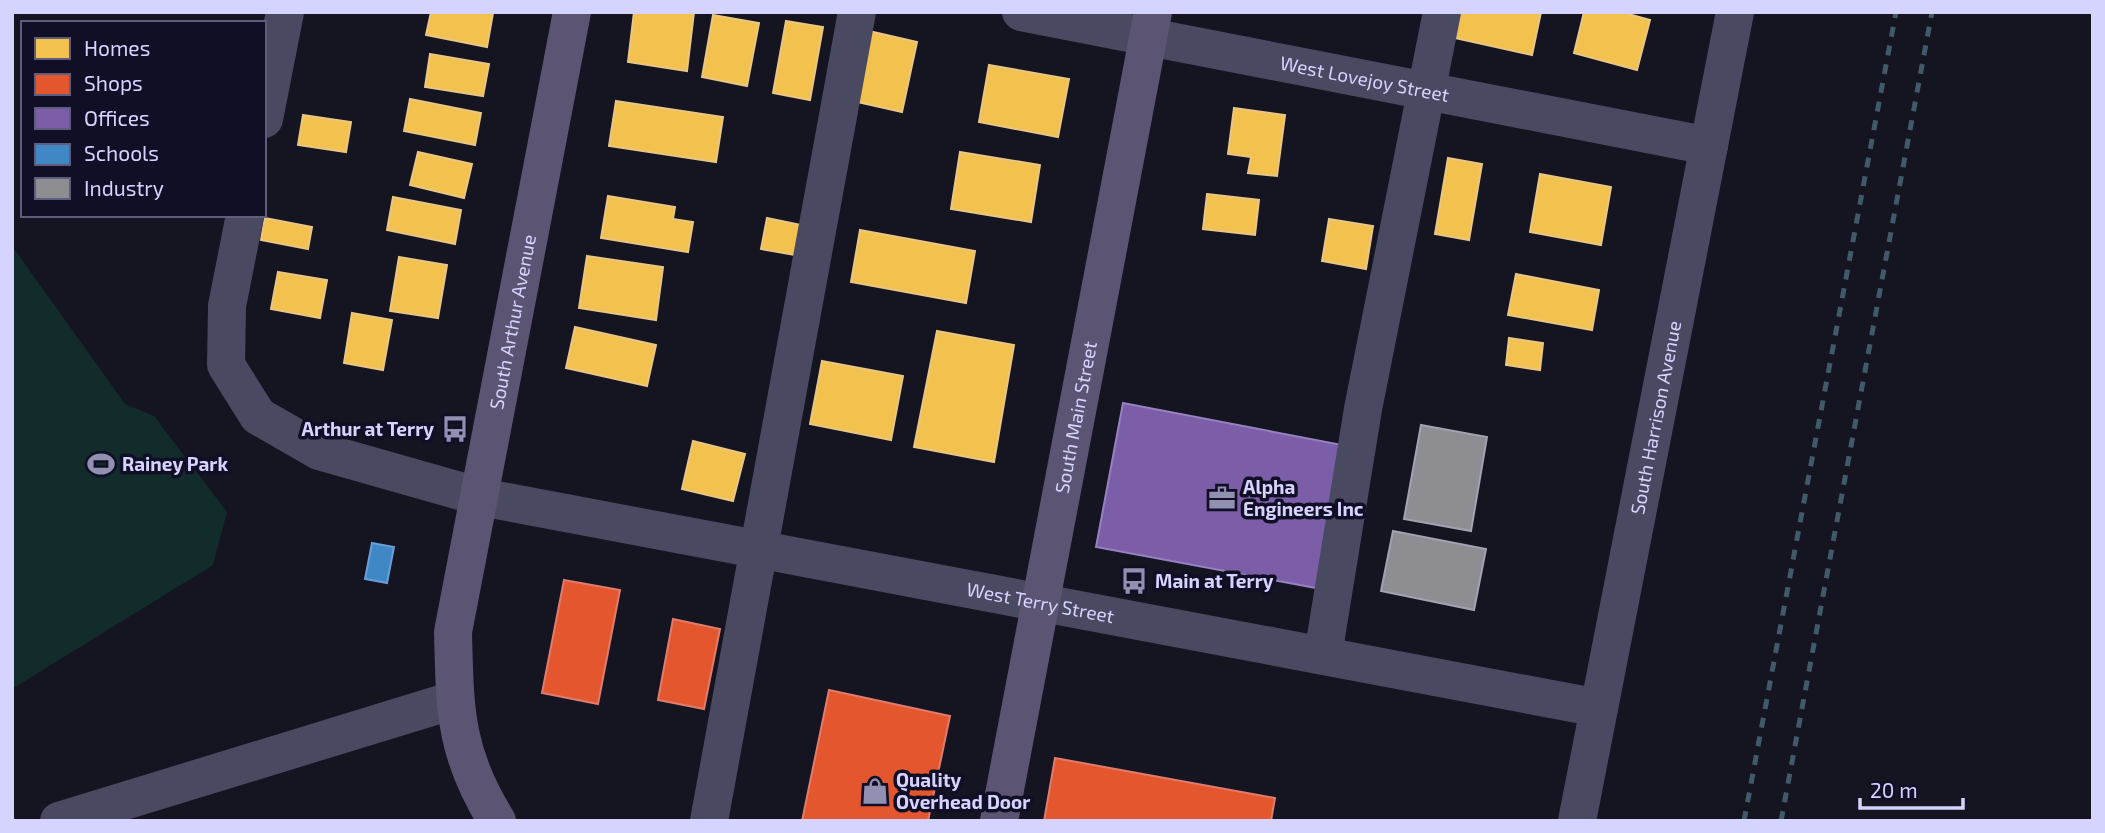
<svg xmlns="http://www.w3.org/2000/svg" width="2105" height="833" font-family="'Exo 2',sans-serif">
<rect width="100%" height="100%" fill="#151421"/>
<path fill="#122c2b" d="M12,246L125,404L154,416L227,512L213,565L12,689Z"/>
<path fill="#f2c14e" stroke="#e9c683" stroke-width="2" d="M431,12L493,13L487,47L426,35Z
M634,12H694L687,71L628,62Z
M1461,12H1541L1532,55L1455,38Z
M1584,12H1621L1650,20L1637,70L1574,53Z
M713,15L759,23L747,86L702,77Z
M786,21L823,27L810,100L773,93Z
M869,31L917,42L902,112L853,101Z
M430,54L489,64L483,96L425,87Z
M989,65L1069,79L1058,137L979,122Z
M410,99L481,113L475,145L404,131Z
M616,101L723,117L716,162L609,146Z
M1234,108L1285,115L1277,176L1248,173L1251,157L1228,154Z
M303,115L351,122L346,152L298,145Z
M418,152L472,164L464,198L410,185Z
M960,152L1040,165L1031,222L951,209Z
M1448,158L1482,164L1469,240L1435,234Z
M1540,174L1611,187L1601,245L1530,232Z
M1207,194L1259,200L1255,235L1203,229Z
M608,196L675,207L673,219L693,222L688,252L601,238Z
M393,197L461,210L455,244L387,230Z
M265,218L312,227L308,249L261,240Z
M767,218L801,225L795,255L761,249Z
M1329,219L1373,226L1366,269L1322,261Z
M860,230L975,251L966,303L851,282Z
M587,256L663,267L656,320L579,308Z
M399,257L447,265L438,318L390,311Z
M278,272L327,280L320,318L271,309Z
M1516,274L1599,290L1592,330L1508,315Z
M352,313L392,320L383,370L344,363Z
M575,327L656,345L647,386L566,368Z
M937,331L1014,345L994,462L914,447Z
M1509,338L1543,343L1540,370L1506,365Z
M822,361L903,376L891,440L810,424Z
M693,441L745,454L733,501L682,489Z"/>
<path fill="#e4572e" stroke="#e07c6d" stroke-width="2" d="M564,580L620,590L598,704L542,693Z
M673,619L720,629L704,709L658,700Z
M829,690L950,716L928,821H802Z
M1055,758L1275,798L1271,821H1044Z"/>
<path fill="#7b5ea7" stroke="#9681c1" stroke-width="2" d="M1123,403L1342,445L1316,588L1096,547Z"/>
<path fill="#3f88c5" stroke="#6c9ed6" stroke-width="2" d="M372,543L394,547L387,583L365,579Z"/>
<path fill="#8d8d92" stroke="#a3a2b3" stroke-width="2" d="M1421,425L1487,437L1471,531L1404,519Z
M1393,531L1486,549L1474,610L1381,591Z"/>
<g fill="none" stroke-linecap="round" stroke-linejoin="round">
<g stroke="#494a61" stroke-width="38">
<path id="s1" d="M1021,12L1709,146"/>
<path d="M264,119L285,12"/>
<path id="s2" d="M245,215L227,306L226,365L258,416L319,451L481,497L1599,708"/>
<path d="M1323,655L1363,409L1442,12"/>
<path d="M59,821L454,700"/>
<path d="M709,821L857,12"/>
<path id="s3" d="M1577,821L1735,12"/>
</g>
<g stroke="#5c5473" stroke-width="38">
<path id="s4" d="M497,821C454,752 455,709 453,632L572,12"/>
<path id="s5" d="M999,821L1153,12"/>
</g>
<path stroke="#415a69" stroke-width="5" stroke-dasharray="10 9" stroke-linecap="butt" d="M1744,821L1896,12
M1781,821L1932,12"/>
</g>
<defs>
<symbol id="bus-bare" viewBox="-9 -9 18 18"><path d="M-5-6H5V4H4V6H2V4H-2V6H-4V4H-5ZM-3.5-4V0h7V-4ZM-3.5 1.2v1.5H-2V1.2ZM2 1.2v1.5H3.5V1.2Z" fill="#9290b1" stroke="#110f26" stroke-width="2.5" paint-order="stroke"/></symbol>
<symbol id="stadium-bare" viewBox="-9 -9 18 18"><path d="M0-5a6.5 5 0 1 0 0 10a6.5 5 0 1 0 0-10ZM-3.5-1.8h7v3.6h-7Z" fill="#9290b1" stroke="#110f26" stroke-width="2.5" paint-order="stroke"/></symbol>
<symbol id="office-bare" viewBox="-9 -9 18 18"><path d="M-6-3h4V-5.5h4V-3h4V5H-6ZM-1-4.5V-3h2v-1.5ZM-6 0V1H6V0Z" fill="#9290b1" stroke="#110f26" stroke-width="2.5" paint-order="stroke"/></symbol>
<symbol id="shop-bare" viewBox="-9 -9 18 18"><path d="M-5-2.5h2.3a2.7 3.5 0 0 1 5.4 0H5L5.5 6h-11ZM-1.5-2.5h3a1.5 2.3 0 0 0-3 0Z" fill="#9290b1" stroke="#110f26" stroke-width="2.5" paint-order="stroke"/></symbol>
</defs>
<g fill-rule="evenodd">
<use href="#bus-bare" x="436" y="410" width="38" height="38"/>
<use href="#stadium-bare" x="82" y="445" width="38" height="38"/>
<use href="#office-bare" x="1203" y="479" width="38" height="38"/>
<use href="#bus-bare" x="1115" y="562" width="38" height="38"/>
<use href="#shop-bare" x="856" y="772" width="38" height="38"/>
</g>
<g text-anchor="middle" stroke-width="7" stroke-linejoin="round" paint-order="stroke">
<g font-size="19" fill="#d5d3ff" stroke="#110f26">
<text dy="7" stroke="none"><textPath href="#s1" startOffset="350">West Lovejoy Street</textPath></text>
<text dy="7" stroke="none"><textPath href="#s4" startOffset="513">South Arthur Avenue</textPath></text>
<text dy="7" stroke="none"><textPath href="#s5" startOffset="411">South Main Street</textPath></text>
<text dy="7" stroke="none"><textPath href="#s3" startOffset="411">South Harrison Avenue</textPath></text>
<text dy="7" stroke="none"><textPath href="#s2" startOffset="1020">West Terry Street</textPath></text>
</g>
<g font-size="19" font-weight="bold" fill="#d5d3ff" stroke="#110f26" text-anchor="start">
<text x="434" y="436" text-anchor="end">Arthur at Terry</text>
<text x="122" y="471">Rainey Park</text>
<text x="1243" y="494">Alpha<tspan x="1243" dy="22">Engineers Inc</tspan></text>
<text x="1155" y="588">Main at Terry</text>
<text x="896" y="787">Quality<tspan x="896" dy="22">Overhead Door</tspan></text>
</g>
</g>
<rect width="2105" height="833" fill="none" stroke="#d5d3ff" stroke-width="28"/>
<rect x="21" y="21" width="245" height="196" fill="#110f26" stroke="#5f5d7d" stroke-width="2"/>
<rect x="35" y="38" width="35" height="21" fill="#f2c14e" stroke="#5f5d7d" stroke-width="2"/>
<text x="84" y="56" font-size="21" fill="#d5d3ff">Homes</text>
<rect x="35" y="74" width="35" height="21" fill="#e4572e" stroke="#5f5d7d" stroke-width="2"/>
<text x="84" y="91" font-size="21" fill="#d5d3ff">Shops</text>
<rect x="35" y="108" width="35" height="21" fill="#7b5ea7" stroke="#5f5d7d" stroke-width="2"/>
<text x="84" y="126" font-size="21" fill="#d5d3ff">Offices</text>
<rect x="35" y="144" width="35" height="21" fill="#3f88c5" stroke="#5f5d7d" stroke-width="2"/>
<text x="84" y="161" font-size="21" fill="#d5d3ff">Schools</text>
<rect x="35" y="178" width="35" height="21" fill="#8d8d92" stroke="#5f5d7d" stroke-width="2"/>
<text x="84" y="196" font-size="21" fill="#d5d3ff">Industry</text>
<path d="M1860 798v10h103v-10" fill="none" stroke="#d5d3ff" stroke-width="3.5"/>
<text x="1870" y="798" font-size="21" fill="#d5d3ff" stroke="#110f26" stroke-width="5" paint-order="stroke">20 m</text>
</svg>
